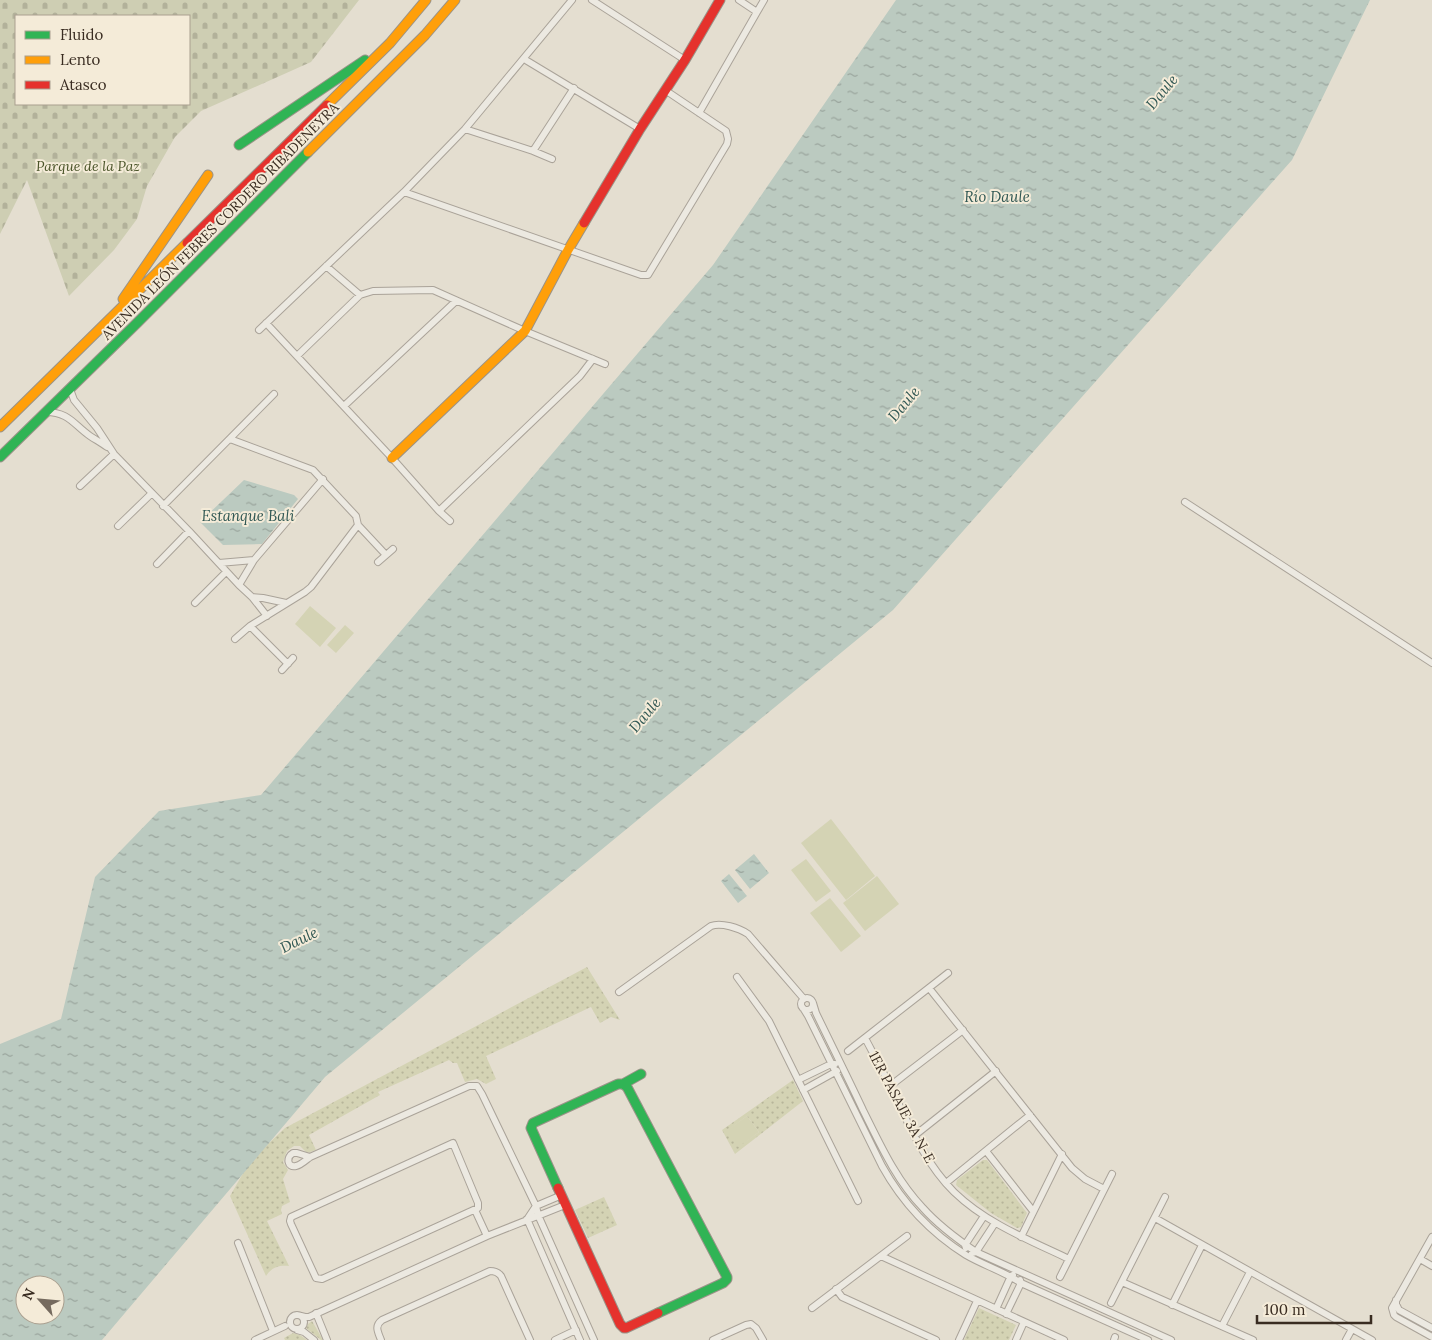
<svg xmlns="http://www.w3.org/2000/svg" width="1432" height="1340" font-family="Lora,serif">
<defs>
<pattern id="cemetery-stones" width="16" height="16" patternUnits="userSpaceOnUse" patternTransform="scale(1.25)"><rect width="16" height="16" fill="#ceceb3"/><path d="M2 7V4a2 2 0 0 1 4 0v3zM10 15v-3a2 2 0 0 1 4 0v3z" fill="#b2b19a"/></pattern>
<pattern id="park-dots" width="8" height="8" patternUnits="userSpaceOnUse" patternTransform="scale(1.25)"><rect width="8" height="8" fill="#d4d3b4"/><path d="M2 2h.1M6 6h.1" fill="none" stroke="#b7b59a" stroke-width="1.8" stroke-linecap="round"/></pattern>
<pattern id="water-ripples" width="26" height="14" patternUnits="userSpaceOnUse" patternTransform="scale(1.25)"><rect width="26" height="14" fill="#bbcac0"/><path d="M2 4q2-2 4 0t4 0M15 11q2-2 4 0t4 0" fill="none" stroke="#99a49c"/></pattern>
</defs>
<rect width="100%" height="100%" fill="#e4ded0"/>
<path fill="#d4d3b4" d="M310,606L336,628L320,647L295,624Z
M345,625L354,633L336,653L327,645Z
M831,819L875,876L846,900L801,843Z
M806,859L831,891L816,902L791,870Z
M877,876L899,904L865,931L843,903Z
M830,898L861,936L841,952L810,913Z
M747,1116L759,1132L738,1148L726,1131Z"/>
<path fill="url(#cemetery-stones)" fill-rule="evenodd" d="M0,0H359L311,62L201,111L175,137L147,186L137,219L114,250L69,296L27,180L0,234ZM16,16H189V104H16Z"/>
<path fill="url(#park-dots)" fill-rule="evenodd" d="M587,967L620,1020L611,1017L600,1023L591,1007L486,1056L496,1079L486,1084L477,1079L465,1082L457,1063H453L449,1060L378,1092L380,1095L309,1135L316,1150L307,1153L300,1146H294L287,1151L283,1162L288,1170L283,1179L290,1202L282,1206L281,1210L282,1214L267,1221L289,1266C279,1265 272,1267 266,1276L230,1196L250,1161L285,1128Z
M793,1080L803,1101L735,1154L722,1130ZM747,1116L759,1132L738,1147L727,1131Z
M983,1160H987L1027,1213L1021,1227L1017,1228L991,1213L956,1185L957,1180Z
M604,1197L617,1225L588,1238L575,1210Z
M979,1308L1016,1325L1009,1340H964Z
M312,1321L323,1340H321L306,1328L308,1324Z
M293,1333L300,1335L307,1340H285L284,1338Z"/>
<path fill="url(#water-ripples)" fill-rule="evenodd" d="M896,0H1370L1292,160L893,610L325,1077L102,1340H0V1044L61,1019L95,877L159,811L261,795L713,265ZM25,1285H55V1315H25Z
M244,480L294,495L298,499L262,544L223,545L200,522Z
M754,854L769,873L750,889L735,870Z
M729,874L747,896L738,903L721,881Z"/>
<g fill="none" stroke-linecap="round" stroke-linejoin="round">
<defs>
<path id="street" d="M592,0L685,60
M739,0L757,12L764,0
M524,59L640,129
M699,113L757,12
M465,129L533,151L552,159
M533,151L574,88
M404,192L641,275H648L727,144L728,139L726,131L665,90
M326,266L360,295
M266,323L392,458L439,511L450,521
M259,330L404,192L465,129L572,0
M297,356L360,295L373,291L433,290L525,331L605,364
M70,389L74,400L97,428L114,454L189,531L239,585L252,597L267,616
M344,406L456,301
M46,412C69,412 74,425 90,436C96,440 102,443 107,447
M230,439L313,470L356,516L358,525L311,587L305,592L250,626L235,639
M80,486L114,454
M1185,502L1432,663
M163,506L274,394
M439,511L580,376L593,359
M358,525L386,555
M118,526L152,493
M378,562L393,549
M219,563L254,560L323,479
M157,564L189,531
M239,585L254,560
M252,597L263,598L286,603
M195,603L226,572
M250,626L288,664
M282,670L293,658
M737,977L769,1021L858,1201
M929,988L1072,1168L1085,1179L1104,1189
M619,992L711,926C721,922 739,928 748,934L804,999
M801 1004a6 6 0 1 1 12 0a6 6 0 1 1-12 0Z
M813,1003L816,1013C832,1046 848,1078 863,1110C880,1144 896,1180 923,1208C938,1225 957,1239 976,1252L1171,1340
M803,1008L808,1016L882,1166C902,1202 931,1233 966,1255C983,1265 1003,1271 1021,1283L1148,1340
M865,1038C874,1055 883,1071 891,1088C909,1125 925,1163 954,1192C986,1223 1029,1240 1069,1259
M848,1051L948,973
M798,1080L831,1064H835
M890,1086L963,1030
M803,1090L837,1071
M914,1136L996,1071
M453,1143L478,1203V1208L322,1279L316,1278L291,1224L290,1221L291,1217Z
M986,1151L1033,1211
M293,1153H297L310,1157C306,1160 301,1165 296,1166C287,1168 286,1157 293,1153Z
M310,1157L469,1086H477L482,1094L536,1206L538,1215L594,1340
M946,1183L1030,1115
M475,1210L487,1236
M528,1218L536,1206L562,1195
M1155,1218L1372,1340
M527,1219L580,1340
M1021,1237L1062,1154
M1432,1237L1392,1308L1394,1315L1396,1317L1432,1337
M238,1243L273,1331
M966,1248L965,1245L984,1216
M972,1253L976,1252L995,1223
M881,1256L1064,1340
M1420,1259L1432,1266
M1060,1277L1112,1174
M1122,1282L1253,1340
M836,1289L842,1297L936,1340
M1396,1300V1304L1399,1310L1432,1328
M1111,1303L1165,1197
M1172,1305L1202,1245
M812,1308L907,1236
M996,1309L1011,1276L1013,1275
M316,1313L327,1340
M1006,1314L1021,1283L1020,1280
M290 1322a7 7 0 1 1 14 0a7 7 0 1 1-14 0Z
M301,1316L305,1317H309L487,1236L565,1205
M1222,1326L1250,1272
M297,1330L304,1332L314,1340
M255,1340L285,1326
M381,1340C378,1332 374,1326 382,1320L490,1271C495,1271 498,1272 501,1276L530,1340
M555,1340L576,1330
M713,1340L746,1325L751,1324L756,1328L763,1340
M959,1340L977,1301
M1016,1340L1024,1322
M1114,1340L1115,1337
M1346,1340L1352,1329"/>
<path id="fast" d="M239,145L365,60
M0,457L138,322L308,152
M623,1084L627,1087L727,1277V1279L723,1283L658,1313
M558,1188L531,1128L533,1123L618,1084H623L641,1074"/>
<path id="slow" d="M327,105L390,43L426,0
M308,152L425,35L455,0
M123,299L208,175
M0,427L187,243
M392,458L525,331L568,250L584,223"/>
<path id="jam" d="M584,223L640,129L685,60L720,0
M187,243L327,105
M558,1188L620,1324L624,1328H626L658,1313"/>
</defs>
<use href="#street" stroke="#aaa399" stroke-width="8"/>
<use href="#fast" stroke="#9a9388" stroke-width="11"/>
<use href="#slow" stroke="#9a9388" stroke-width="11"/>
<use href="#jam" stroke="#9a9388" stroke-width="11"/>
<use href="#street" stroke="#ece9e1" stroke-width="6"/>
<use href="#fast" stroke="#30b455" stroke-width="9"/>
<use href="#slow" stroke="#ff9f0a" stroke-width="9"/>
<use href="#jam" stroke="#e5322d" stroke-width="9"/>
</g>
<g text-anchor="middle" stroke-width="4" stroke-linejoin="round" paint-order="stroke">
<g font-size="14" font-style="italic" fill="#4a5429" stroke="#f4ebd8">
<text x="88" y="171">Parque de la Paz</text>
</g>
<g font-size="14" fill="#392c21" stroke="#f4ebd8">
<text transform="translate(220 221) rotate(-45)" y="5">AVENIDA LEÓN FEBRES CORDERO RIBADENEYRA</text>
<text transform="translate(902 1107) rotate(62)" y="5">1ER PASAJE 3A N-E</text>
</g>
<g font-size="15" font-style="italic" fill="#315854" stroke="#f4ebd8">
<text transform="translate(1162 92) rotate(-50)" y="5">Daule</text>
<text x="997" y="202">Río Daule</text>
<text transform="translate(904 404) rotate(-50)" y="5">Daule</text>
<text x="248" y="521">Estanque Bali</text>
<text transform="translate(645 715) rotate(-50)" y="5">Daule</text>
<text transform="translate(299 940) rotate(-26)" y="5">Daule</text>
</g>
</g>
<rect x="15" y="15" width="175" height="90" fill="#f4ebd8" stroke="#a99f8f"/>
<rect x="25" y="31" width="25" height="8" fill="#30b455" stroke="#a99f8f"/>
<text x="60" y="40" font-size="15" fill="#392c21">Fluido</text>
<rect x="25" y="56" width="25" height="8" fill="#ff9f0a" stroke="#a99f8f"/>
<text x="60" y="65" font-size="15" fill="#392c21">Lento</text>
<rect x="25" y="81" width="25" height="8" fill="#e5322d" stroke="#a99f8f"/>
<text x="60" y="90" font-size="15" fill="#392c21">Atasco</text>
<g transform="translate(40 1300) rotate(297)"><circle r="24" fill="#f4ebd8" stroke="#a99f8f"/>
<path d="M0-4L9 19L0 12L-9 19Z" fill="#756a5e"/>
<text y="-8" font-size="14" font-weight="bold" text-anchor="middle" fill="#392c21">N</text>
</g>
<path d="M1257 1315v8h114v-8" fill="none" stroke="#392c21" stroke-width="2.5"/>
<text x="1264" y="1315" font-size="15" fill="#392c21" stroke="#f4ebd8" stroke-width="4" paint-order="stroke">100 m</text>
</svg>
